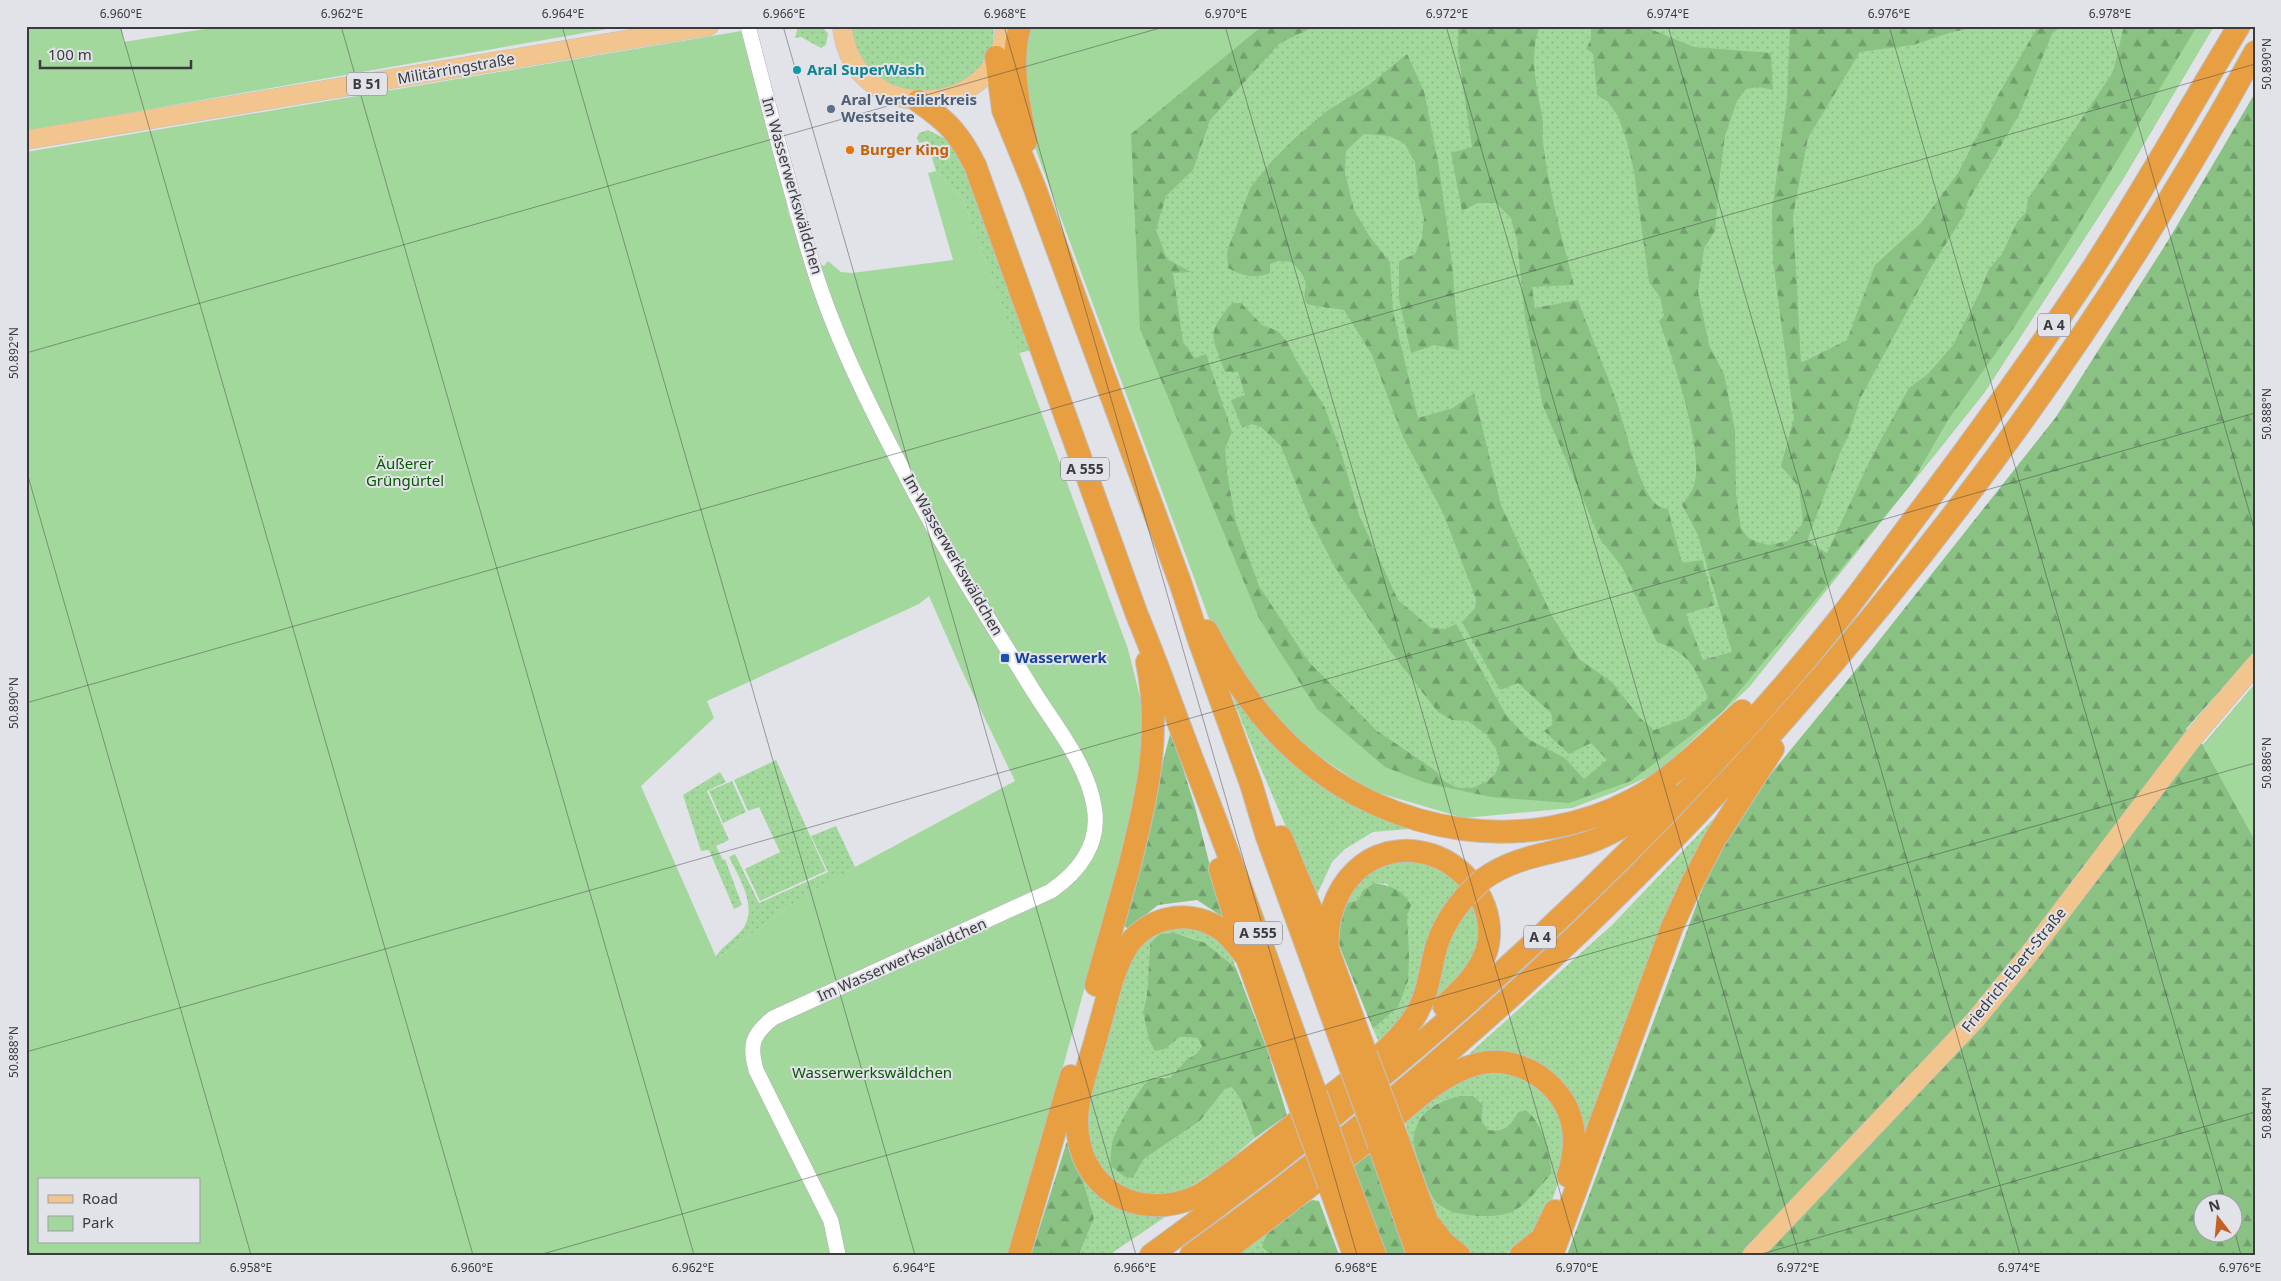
<svg xmlns="http://www.w3.org/2000/svg" width="2281" height="1281" font-family="'Noto Sans',sans-serif">
<defs>
<pattern id="grass-dots" width="8" height="8" patternUnits="userSpaceOnUse" patternTransform="scale(1.25)"><rect width="8" height="8" fill="#a3d89d"/><path d="M2 2h.1M6 6h.1" fill="none" stroke="#8dba88" stroke-width="1.8" stroke-linecap="round"/></pattern>
<pattern id="forest-firs" width="22" height="20" patternUnits="userSpaceOnUse" patternTransform="scale(1.25)"><rect width="22" height="20" fill="#8ac284"/><path d="M5 1l3.5 6h-7zM16 11l3.5 6h-7z" fill="#729f6d"/></pattern>
</defs>
<rect width="100%" height="100%" fill="#e2e2e9"/>
<path fill="url(#grass-dots)" fill-rule="evenodd" d="M798,26H821L828,33L826,45L821,48L801,37L795,38Z
M849,26H994V28L993,44L977,72L950,89L905,92L877,78L857,55Z
M1262,26H2197L1910,486L1631,781L1491,797L1426,783L1276,646L1140,329L1131,134Z
M928,130L946,139L965,165L1032,350L1019,353L963,199L936,171L927,141L919,143L917,138L919,133Z
M1232,695L1285,755L1416,825L1408,829L1373,832L1345,849L1332,862L1316,897C1288,829 1257,764 1232,695Z
M776,760L826,871L760,901L745,869L780,852L759,807L748,811L734,780Z
M720,772L726,782L707,791L729,840L716,846L723,860L725,859L742,905L734,909L709,850L701,851L683,795Z
M732,781L746,812L723,823L709,791Z
M1719,813L1581,1155L1565,1090L1472,1056L1470,1053L1612,925Z
M836,826L855,867L789,906L717,959L716,956C723,946 733,940 741,931C760,909 739,878 729,857L735,854L759,903L828,872L811,836Z
M1396,859L1440,865L1467,887L1420,992L1381,1047L1373,1029L1398,1007L1407,929V916L1387,884L1374,883L1363,890L1358,900L1343,904L1354,881Z
M1469,900L1480,915L1477,958L1426,1010L1440,963Z
M1171,925L1202,927L1229,948L1236,968C1209,948 1197,932 1160,934L1150,943L1147,994L1143,1012L1165,1049L1180,1037L1197,1038L1202,1046L1196,1054L1186,1060L1170,1078L1156,1077L1133,1178L1144,1159L1200,1121L1225,1089L1232,1086L1241,1100L1255,1138L1226,1163L1193,1185L1165,1197L1137,1194L1102,1173L1089,1147L1085,1114L1131,951Z
M1515,1071L1534,1082L1559,1107L1568,1154L1544,1224L1518,1250L1498,1255H1475L1450,1241L1434,1222L1418,1174L1405,1121L1462,1076ZM1459,1096L1483,1105L1482,1121L1488,1130C1505,1132 1509,1127 1518,1112L1526,1110C1544,1126 1549,1150 1552,1173L1516,1210L1484,1216L1459,1212L1443,1208L1430,1193L1414,1137C1427,1109 1428,1104 1459,1096Z
M1081,1177L1102,1196L1131,1211L1165,1217L1109,1255H1079L1094,1218Z
M1269,1228L1271,1255H1233Z"/>
<path fill="url(#forest-firs)" fill-rule="evenodd" d="M1214,26H1316L1280,43L1210,120L1193,170L1166,196L1156,230L1167,259L1191,272L1173,273L1183,342L1195,358L1206,354L1232,432L1225,448L1227,473L1236,523L1259,586L1308,661L1376,730L1436,771L1444,781L1458,788H1472L1486,782L1495,774L1500,763L1496,749L1487,735L1468,721L1452,720L1438,712L1391,652L1336,569L1310,519L1281,446L1261,427L1252,424L1242,428L1231,400L1245,395L1238,372H1225C1212,335 1205,335 1232,303H1241L1262,325L1278,331L1288,343L1296,360L1325,408L1341,452L1359,515L1398,600L1431,628L1446,629L1456,624L1506,715L1528,739L1565,758L1584,779L1607,760L1591,743L1569,754L1544,731L1553,724L1551,713L1518,683L1500,690L1462,622L1475,608L1476,599L1443,513L1403,437L1372,355L1344,310C1336,308 1314,307 1308,304C1301,299 1307,289 1305,281C1303,273 1297,268 1292,262L1278,261L1270,264V273C1254,279 1242,276 1228,268L1227,252L1250,188L1272,161L1295,138L1327,111L1370,84L1407,54L1424,91L1439,167L1452,262L1459,350L1434,345L1411,353L1399,299V261L1415,254L1422,238L1424,218L1419,199L1415,162L1404,143L1389,136L1364,134L1346,151L1345,173L1354,210L1370,237L1390,262L1393,311L1418,418L1453,408L1474,393L1501,505L1551,614L1579,659L1612,682L1640,718L1654,730L1687,718L1708,698C1695,668 1690,653 1657,642L1622,567L1600,539L1543,406L1525,317L1517,241L1511,218L1496,203H1478L1462,211L1451,153L1472,147L1458,52V28L1540,26C1528,57 1537,86 1542,116C1544,125 1542,134 1543,143C1549,191 1562,238 1574,285L1532,287L1535,308L1578,300C1590,334 1604,366 1616,400C1625,426 1637,480 1652,500C1657,506 1661,508 1668,509L1682,563L1702,560L1715,605L1686,614L1703,660L1732,652L1698,535L1682,505C1686,499 1692,492 1694,485C1705,453 1672,354 1659,321L1664,316L1660,297L1649,282L1634,172L1628,145L1618,116L1608,102L1597,95L1593,53L1586,49L1591,39V26H1643L1694,47L1771,53L1773,90L1759,87L1746,89L1737,101L1725,136L1720,174L1715,231L1704,248L1698,291L1709,345L1724,374L1735,430L1736,494L1741,528L1748,538L1760,543L1769,545L1788,541L1803,523L1799,487L1781,466L1794,418L1773,261L1772,211L1787,98L1790,26H1979L1949,33L1913,45L1860,52L1808,138L1797,194L1793,217L1801,363L1847,340L1875,265L1921,223L1958,173L1997,97L2038,26H2061L2052,34L2019,115L1968,201L1964,215L1930,269L1860,399L1849,434L1840,453L1807,541L1827,553L1871,458L1909,388L1928,374L1953,345L1980,292L1989,269L2002,254L2017,222L2026,212L2028,199L2113,72L2124,26H2214L2123,179L1984,393L1749,687L1658,772L1614,792L1571,808L1369,790L1213,629L1174,520V492L1078,105Z
M2255,93V651L2186,729L2203,745L2255,684V1255H1567L1712,863L1761,786L1847,681L2056,417L2169,239ZM2204,1204H2234V1234H2204Z
M1171,730L1195,807L1223,917L1197,900L1158,905L1128,929L1122,924Z
M1374,883C1390,885 1403,890 1411,905L1407,916L1409,957L1408,981L1398,1007L1373,1029L1339,945L1335,914L1343,904L1358,900L1363,890Z
M1175,933L1205,943L1236,968L1268,1052L1287,1115L1255,1138L1241,1100L1232,1087L1225,1089L1200,1121L1144,1159L1133,1178L1125,1177L1111,1166C1110,1157 1111,1148 1113,1139C1117,1128 1141,1084 1150,1079C1156,1077 1163,1078 1170,1078L1186,1060L1196,1054L1202,1046L1197,1038L1180,1037L1165,1049L1155,1051L1149,1040L1143,1012L1147,994L1150,943L1160,934Z
M1459,1096H1473L1483,1105L1482,1121L1488,1130C1505,1132 1509,1127 1518,1112L1526,1110C1544,1125 1549,1150 1552,1173C1541,1185 1528,1203 1514,1211C1499,1219 1459,1217 1444,1208C1431,1201 1427,1185 1423,1173C1420,1163 1412,1146 1414,1136C1418,1111 1438,1101 1459,1096Z
M1069,1135L1094,1218L1079,1255H1031Z
M1374,1150L1410,1255H1383L1351,1168Z
M1312,1200L1319,1201L1339,1255H1271L1262,1247L1269,1228Z"/>
<path fill="#a3d89d" fill-rule="evenodd" d="M26,26H121L124,42L223,26H624L26,131Z
M1024,26H1262L1131,134L1140,329L1258,616L1276,646L1317,709L1385,767L1426,783L1491,797L1569,803L1631,781L1722,712L1910,486L1948,420L2013,329L2072,236L2197,26H2214L2123,179L1984,393L1749,687L1658,772L1614,792L1571,808L1464,818L1369,790L1306,747L1277,721L1213,629L1034,145L1021,32Z
M741,31L786,192C786,221 798,230 804,254L824,266L828,261L841,272L852,273L953,260L928,173L936,171L963,199L1128,649L1144,713L1139,789L1017,1235L1006,1255H26V152ZM929,596L961,669L1015,781L842,874L789,906L717,959L641,786L714,718L707,701L919,604ZM39,1180H199V1242H39Z
M2255,684V841L2203,746Z"/>
<g fill="none" stroke-linecap="round" stroke-linejoin="round">
<defs>
<path id="minor" d="M748,26C769,107 789,189 814,269C837,344 878,423 915,493C950,560 994,627 1034,692C1056,727 1087,764 1094,806C1101,843 1080,871 1051,891L773,1018C752,1035 749,1045 756,1070L831,1221L838,1255"/>
<path id="major" d="M842,26C853,131 1003,118 1005,26
M26,140L709,26
M1752,1255L1976,1019L2029,954L2193,738L2255,665"/>
<path id="highway" d="M1020,26C1009,62 1019,105 1026,141
M996,57L1003,110L1034,186L1180,582L1200,643L1251,784L1267,837L1350,1066
M918,101C947,121 959,133 975,165L1137,615C1159,667 1177,721 1198,774C1239,880 1277,987 1316,1094
M1207,631C1231,677 1262,723 1302,757C1393,836 1527,856 1634,799C1675,777 1708,742 1742,711
M1281,837L1328,950L1366,1054
M1220,869L1247,958L1300,1106
M1482,880C1514,856 1551,854 1587,843C1620,832 1644,813 1667,790
M1328,950C1323,890 1368,835 1432,855C1470,867 1499,912 1486,952C1478,974 1461,990 1444,1006
M1247,958C1238,947 1230,935 1219,928C1186,907 1142,918 1124,952C1111,976 1106,1005 1098,1031C1091,1059 1078,1090 1077,1119C1076,1190 1139,1224 1200,1195C1239,1170 1275,1139 1312,1110C1345,1084 1392,1052 1415,1016C1427,997 1429,977 1434,956C1439,932 1450,914 1466,896
M1096,985C1107,946 1118,907 1129,868C1147,797 1162,735 1147,662
M1395,1132L1426,1218L1436,1255
M1379,1145L1418,1255
M1344,1173L1375,1255
M1329,1185L1354,1255
M1432,1227L1443,1242L1459,1255
M1019,1255L1071,1076
M1151,1255C1325,1130 1488,993 1639,841C1709,770 1777,697 1839,619C1865,586 1889,552 1914,519C1976,437 2036,354 2093,268C2144,189 2190,107 2239,26
M1191,1255C1630,941 1995,524 2255,52
M1219,1255C1269,1219 1318,1180 1366,1142C1400,1114 1434,1076 1477,1064C1504,1057 1535,1068 1553,1088C1577,1113 1578,1145 1568,1176
M1521,1255L1542,1238L1555,1211
M1552,1255L1672,927L1692,883L1715,839L1773,749"/>
</defs>
<use href="#minor" stroke="#b0b0b6" stroke-width="16"/>
<use href="#major" stroke="#c0c0c1" stroke-width="20"/>
<use href="#highway" stroke="#c0c0c1" stroke-width="24"/>
<use href="#minor" stroke="#fff" stroke-width="15"/>
<use href="#major" stroke="#f1c58d" stroke-width="19"/>
<use href="#highway" stroke="#e79f41" stroke-width="22"/>
<defs>
<path id="highway-bridge" d="M1466,896L1482,880
M1366,1054L1395,1132
M1350,1066L1379,1145
M1316,1094L1344,1173
M1300,1106L1329,1185"/>
</defs>
<use href="#highway-bridge" stroke="#c0c0c1" stroke-width="24" stroke-linecap="butt"/>
<use href="#highway-bridge" stroke="#e79f41" stroke-width="22"/>
</g>
<path fill="none" stroke="#3b3b3e" stroke-width="1" stroke-opacity="0.45" d="M120,26L473,1255M341,26L694,1255M562,26L915,1255M783,26L1136,1255M1004,26L1357,1255M1225,26L1578,1255M1446,26L1799,1255M1668,26L2020,1255M1889,26L2226,1204M2110,26L2255,532M26,353L1167,26M26,469L251,1255M26,703L2255,64M26,1052L2255,413M2234,1229L2241,1255M26,1240L30,1255M539,1255L2255,763M1758,1255L2255,1112"/>
<circle fill="#0f9aa8" stroke="#e2e2e9" stroke-width="2" cx="797" cy="70" r="5"/>
<circle fill="#5c6f8a" stroke="#e2e2e9" stroke-width="2" cx="831" cy="109" r="5"/>
<circle fill="#e8710a" stroke="#e2e2e9" stroke-width="2" cx="850" cy="150" r="5"/>
<rect fill="#1a4fb4" stroke="#e2e2e9" stroke-width="2" x="1000" y="653" width="10" height="10" rx="2.5"/>
<g text-anchor="middle" stroke-width="4" stroke-linejoin="round" paint-order="stroke">
<g fill="#e2e2e9" stroke="#6d6d71" stroke-width="1">
<rect x="347" y="72.5" width="40" height="23" rx="4"/>
<rect x="2038" y="313.5" width="32" height="23" rx="4"/>
<rect x="1061" y="457.5" width="48" height="23" rx="4"/>
<rect x="1234" y="921.5" width="48" height="23" rx="4"/>
<rect x="1524" y="925.5" width="32" height="23" rx="4"/>
</g>
<g font-size="14" font-weight="bold" fill="#3b3b3e">
<text x="367" y="89">B 51</text>
<text x="2054" y="330">A 4</text>
<text x="1085" y="474">A 555</text>
<text x="1258" y="938">A 555</text>
<text x="1540" y="942">A 4</text>
</g>
<g font-size="15" fill="#3b3b3e" stroke="#e2e2e9">
<text transform="translate(456 69) rotate(-10)" y="5">Militärringstraße</text>
<text transform="translate(792 186) rotate(74)" y="5">Im Wasserwerkswäldchen</text>
<text transform="translate(953 555) rotate(60)" y="5">Im Wasserwerkswäldchen</text>
<text transform="translate(902 960) rotate(-24)" y="5">Im Wasserwerkswäldchen</text>
<text transform="translate(2014 970) rotate(-51)" y="5">Friedrich-Ebert-Straße</text>
</g>
<g font-size="15" font-weight="bold" fill="#0d838f" stroke="#e2e2e9" text-anchor="start">
<text x="807" y="75">Aral SuperWash</text>
</g>
<g font-size="15" font-weight="bold" fill="#4e5e75" stroke="#e2e2e9" text-anchor="start">
<text x="841" y="105">Aral Verteilerkreis<tspan x="841" dy="17">Westseite</tspan></text>
</g>
<g font-size="15" font-weight="bold" fill="#c56008" stroke="#e2e2e9" text-anchor="start">
<text x="860" y="155">Burger King</text>
</g>
<g font-size="15" fill="#065901" stroke="#e2e2e9">
<text x="405" y="469">Äußerer<tspan x="405" dy="17">Grüngürtel</tspan></text>
<text x="872" y="1078">Wasserwerkswäldchen</text>
</g>
<g font-size="15" font-weight="bold" fill="#164399" stroke="#e2e2e9" text-anchor="start">
<text x="1015" y="663">Wasserwerk</text>
</g>
</g>
<rect width="2281" height="1281" fill="none" stroke="#e2e2e9" stroke-width="55"/>
<rect x="38" y="1178" width="162" height="65" fill="#e2e2e9" stroke="#9f9fa5"/>
<rect x="48" y="1195" width="25" height="8" fill="#f1c58d" stroke="#9f9fa5"/>
<text x="82" y="1204" font-size="15" fill="#3b3b3e">Road</text>
<rect x="48" y="1216" width="25" height="15" fill="#a3d89d" stroke="#9f9fa5"/>
<text x="82" y="1228" font-size="15" fill="#3b3b3e">Park</text>
<g transform="translate(2218 1218) rotate(344)"><circle r="24" fill="#e2e2e9" stroke="#9f9fa5"/>
<path d="M0-4L9 19L0 12L-9 19Z" fill="#c26026"/>
<text y="-8" font-size="14" font-weight="bold" text-anchor="middle" fill="#3b3b3e">N</text>
</g>
<path d="M40 60v8h151v-8" fill="none" stroke="#3b3b3e" stroke-width="2.5"/>
<text x="48" y="60" font-size="15" fill="#3b3b3e" stroke="#e2e2e9" stroke-width="4" paint-order="stroke">100 m</text>
<rect x="28" y="28" width="2226" height="1226" fill="none" stroke="#3b3b3e" stroke-width="2"/>
<g font-size="12" text-anchor="middle" fill="#3b3b3e">
<text x="121" y="18">6.960°E</text>
<text x="342" y="18">6.962°E</text>
<text x="563" y="18">6.964°E</text>
<text x="784" y="18">6.966°E</text>
<text x="1005" y="18">6.968°E</text>
<text x="1226" y="18">6.970°E</text>
<text x="1447" y="18">6.972°E</text>
<text x="1668" y="18">6.974°E</text>
<text x="1889" y="18">6.976°E</text>
<text x="2110" y="18">6.978°E</text>
<text transform="translate(2267 64) rotate(-90)" y="4">50.890°N</text>
<text transform="translate(14 353) rotate(-90)" y="4">50.892°N</text>
<text transform="translate(2267 414) rotate(-90)" y="4">50.888°N</text>
<text transform="translate(14 703) rotate(-90)" y="4">50.890°N</text>
<text transform="translate(2267 763) rotate(-90)" y="4">50.886°N</text>
<text transform="translate(14 1052) rotate(-90)" y="4">50.888°N</text>
<text transform="translate(2267 1113) rotate(-90)" y="4">50.884°N</text>
<text x="251" y="1272">6.958°E</text>
<text x="472" y="1272">6.960°E</text>
<text x="693" y="1272">6.962°E</text>
<text x="914" y="1272">6.964°E</text>
<text x="1135" y="1272">6.966°E</text>
<text x="1356" y="1272">6.968°E</text>
<text x="1577" y="1272">6.970°E</text>
<text x="1798" y="1272">6.972°E</text>
<text x="2019" y="1272">6.974°E</text>
<text x="2240" y="1272">6.976°E</text>
</g>
</svg>
